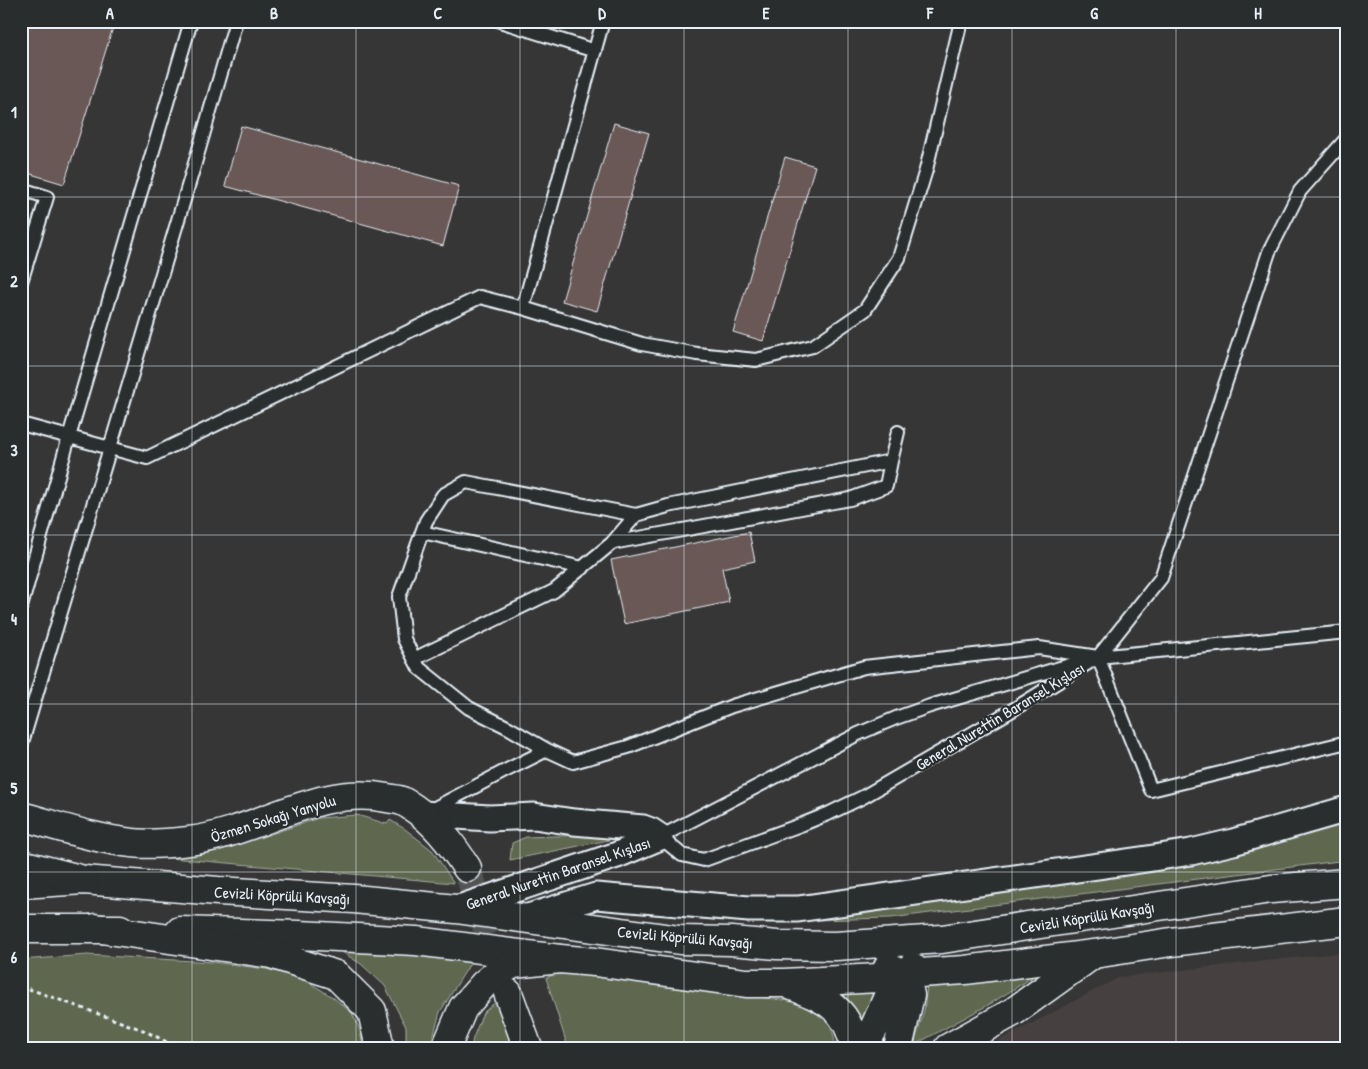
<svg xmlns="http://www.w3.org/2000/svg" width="1368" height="1069" font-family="'Patrick Hand',sans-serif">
<rect width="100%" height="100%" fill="#373636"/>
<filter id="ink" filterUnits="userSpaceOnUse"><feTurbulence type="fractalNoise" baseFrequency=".02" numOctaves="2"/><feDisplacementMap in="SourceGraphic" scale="10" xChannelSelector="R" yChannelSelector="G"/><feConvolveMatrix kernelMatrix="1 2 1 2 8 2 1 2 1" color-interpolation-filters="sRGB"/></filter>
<g filter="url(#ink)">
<path fill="#474040" d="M1347,952V1048H985L1120,977Z"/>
<path fill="#5f684f" stroke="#a4aca4" d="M357,815L387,824L390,820L405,829L432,850L454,883L159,857L229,848L319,818Z
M1347,820V860L891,918L773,921Z
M583,835L623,837L510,860L512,843L526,837Z
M331,945L419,951L471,962L440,1012L430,1048H406V1027L385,986L361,964Z
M87,955L212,962L266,969L304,979L334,998L352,1013L360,1030L363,1048H21V960Z
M1044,970L990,1004L914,1045L924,1011L927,986Z
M560,972L798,1002C804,1005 811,1007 817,1010C829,1018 835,1033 835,1048H568L546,978Z
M886,985L859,1033L854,1009L842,992Z
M502,996L517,1048H471L473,1038L483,1013Z"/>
<path fill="#6b5956" stroke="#e8f1f8" d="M21,21H115L64,184L21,171Z
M614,123L649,133L597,311L562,301Z
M241,126L459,186L443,246L225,186Z
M785,157L815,166L763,341L733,332Z
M749,532L755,561L722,568L729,602L624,624L611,560Z"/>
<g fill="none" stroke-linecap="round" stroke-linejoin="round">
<path stroke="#525253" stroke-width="28" stroke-dasharray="28 14" stroke-linecap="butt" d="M467,868L501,971"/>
<defs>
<path id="lane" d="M500,21L595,51
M21,189L47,197L21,282
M523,308L642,344L697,354L756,360L813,346L865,310L899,258L926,170L961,21
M21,424L147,458L480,297L523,308L603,21
M898,432L891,461L668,506L636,515L466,482L443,495L426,521L399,597L404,639L419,668L469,708L509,728L547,750L573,762L628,747L732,706L864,667L1039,648L1098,657L1347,632
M422,532L583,568
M612,543L636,515
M21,607L69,437L191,21
M1098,657L1151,790L1347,742
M1094,658L930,706L896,718L858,734L660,837L682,855L704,860L803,824L830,813L863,797L1014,709L1098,657L1161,578L1269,252L1300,191L1347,138
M414,659L554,591L612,543L850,499L886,486L891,461
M21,746L195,163L236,21
M429,811L503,772L547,750"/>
<path id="street" d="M422,814L490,818L534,816L574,822L643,828L651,831L660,837
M456,909L617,855L660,837
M525,918L596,896L749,909H798L1147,859L1191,852L1233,842L1347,809"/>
<path id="secondary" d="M21,816C58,826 94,839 132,843C151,845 170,843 189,841C257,833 317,784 387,798C392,799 397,799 402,801C406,803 411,806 415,809C437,824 453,846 467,868
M508,993L528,1048"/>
<path id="primary" d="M21,884L84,880L218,891L354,899L456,909L680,940L731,941L777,945L835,946L942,939L1271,889L1347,883
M21,929H120
M180,931L299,935L416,941L560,959L595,962L746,983H784L878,978L905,974L965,970L1094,954L1171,942L1347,921
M888,967L905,974L910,995L898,1048
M790,985C823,998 850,1008 854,1048
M863,1048L875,1026L889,994L905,974L912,967
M948,1048L1013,1012L1091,956"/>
<path id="highway" d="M21,864L84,880
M95,928L271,954L336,975L372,1011L380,1048
M446,1048L463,1008L484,984L497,973L513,964L560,959"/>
</defs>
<use href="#lane" stroke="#e8f1f8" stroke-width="16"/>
<use href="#street" stroke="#e8f1f8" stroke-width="29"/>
<use href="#secondary" stroke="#e8f1f8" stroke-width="31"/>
<use href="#primary" stroke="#e8f1f8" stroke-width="31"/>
<use href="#highway" stroke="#e8f1f8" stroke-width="31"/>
<path stroke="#e8f1f8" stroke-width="3" stroke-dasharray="4 4" stroke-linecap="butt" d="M21,986L143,1030L179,1048"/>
<use href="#lane" stroke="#2a2d2e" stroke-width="12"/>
<use href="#street" stroke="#2a2d2e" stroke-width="25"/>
<use href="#secondary" stroke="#2a2d2e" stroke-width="28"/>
<use href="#primary" stroke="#2a2d2e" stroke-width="28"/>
<use href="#highway" stroke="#2a2d2e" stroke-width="28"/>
</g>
</g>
<path fill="none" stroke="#e8f1f8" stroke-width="1" stroke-opacity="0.55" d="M192,21V1048M356,21V1048M520,21V1048M684,21V1048M848,21V1048M1012,21V1048M1176,21V1048M21,197H1347M21,366H1347M21,535H1347M21,704H1347M21,872H1347"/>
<g text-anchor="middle" stroke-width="4.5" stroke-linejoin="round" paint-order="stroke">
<g font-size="16" fill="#e8f1f8" stroke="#2a2d2e">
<text transform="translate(1000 716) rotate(-31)" y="6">General Nurettin Baransel Kışlası</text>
<text transform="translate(273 818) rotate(-17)" y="6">Özmen Sokağı Yanyolu</text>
<text transform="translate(558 873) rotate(-19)" y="6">General Nurettin Baransel Kışlası</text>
<text transform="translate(282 895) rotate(3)" y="6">Cevizli Köprülü Kavşağı</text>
<text transform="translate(1087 917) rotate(-9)" y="6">Cevizli Köprülü Kavşağı</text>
<text transform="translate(685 937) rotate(5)" y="6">Cevizli Köprülü Kavşağı</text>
</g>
</g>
<rect width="1368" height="1069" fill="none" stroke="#2a2d2e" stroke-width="55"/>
<rect x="28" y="28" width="1312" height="1014" fill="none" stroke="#e8f1f8" stroke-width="2"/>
<g font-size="16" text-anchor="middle" font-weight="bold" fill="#e8f1f8">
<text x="110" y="19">A</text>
<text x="274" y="19">B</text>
<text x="438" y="19">C</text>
<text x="602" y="19">D</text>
<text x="766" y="19">E</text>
<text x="930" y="19">F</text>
<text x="1094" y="19">G</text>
<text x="1258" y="19">H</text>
<text x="14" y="118">1</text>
<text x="14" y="287">2</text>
<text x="14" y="456">3</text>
<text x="14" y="625">4</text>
<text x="14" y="794">5</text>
<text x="14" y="963">6</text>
</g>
</svg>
